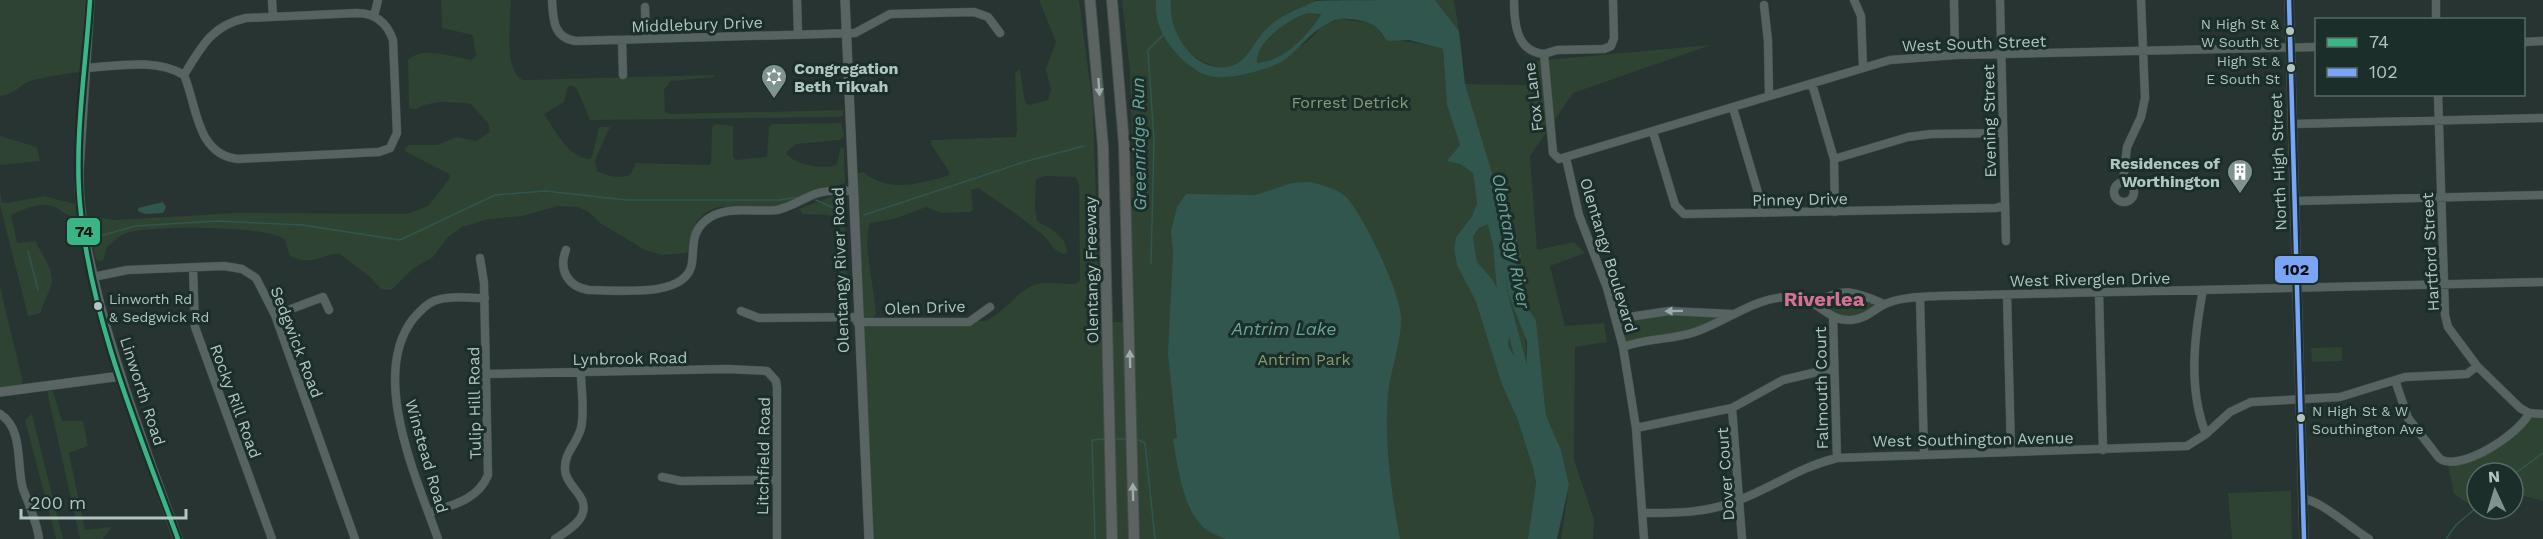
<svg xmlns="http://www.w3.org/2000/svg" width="2543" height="539" font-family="'Work Sans',sans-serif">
<rect width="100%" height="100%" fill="#273431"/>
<path fill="#2e4332" d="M0,0H87L83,72C75,72 37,78 28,82C16,88 17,93 0,96Z
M441,0H511C511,20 503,71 523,80L712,75L716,77L671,81L664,90L665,112L671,114L843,110V116L837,117L590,120L577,89L574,86H568L564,102L544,114C556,131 567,156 589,159L592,157L599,127H610L595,160L597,171C608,176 619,179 630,175L636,163L709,165L711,163L712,127L715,124L733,126V157L736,160L767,157L769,126L772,124L841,123L844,136L840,140L796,144L786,153C792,164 827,171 837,164L841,147L844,149L845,183L777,206L718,207L705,213L696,222L689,250L686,253L662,255L645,250L600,223L589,212L577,207L558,206L522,216L489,219L462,227L449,236L433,257L414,268L391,290L381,289L370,277L340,254C324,252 313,268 290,256L285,240C268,225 150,225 127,233C120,235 113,242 107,247L103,261L96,260L87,219L90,216L114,220L236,213L407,214L428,206L450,178L449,174L406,152L405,149L409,145H437L457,137L476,141L490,132L488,123L471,104C454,102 430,99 416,110L409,108L408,60C421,46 454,57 471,60L476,56L473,35L442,28Z
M1039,0H1079L1093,107L1100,322H1129L1125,176H1133L1130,72L1122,0H1156L1163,35L1193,69L1253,72L1307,42L1324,25L1340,19L1370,23L1378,28L1382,36C1402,42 1422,43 1443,49L1447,105L1460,145V164L1473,173L1477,203L1472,216L1456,237L1454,250L1457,265L1476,302L1502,385L1517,418L1533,468L1536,482L1528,539H869L857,322L985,321C1005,313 1016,291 1036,284C1047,281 1063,284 1075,284L1080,281L1079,184L1075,177L1044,176L1036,179L1035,206L1037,221C1050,229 1066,235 1067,252L1064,254C1055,253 1050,242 1044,236C1023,218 1000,203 978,188L971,190L973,210L970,212L941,213L926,207L894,219L870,223C862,247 875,288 876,314L872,318L863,317L856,174L863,172C889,193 917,184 947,176L950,173L931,144V140L1015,137L1017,133L1015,72L1020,70L1025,102L1029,105L1048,100L1051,90L1046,69L1056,42Z
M1171,0H1316C1302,11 1280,15 1265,30C1255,40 1248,59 1235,65C1210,75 1180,49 1172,28C1169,19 1170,9 1171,0Z
M1435,0H1454L1459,31Z
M1308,13H1321C1308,36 1284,60 1257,63C1255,42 1290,18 1308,13Z
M1711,45L1573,93L1530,156L1537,250L1574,242L1585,253L1550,266L1565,326L1604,323L1607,342L1575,347L1574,460L1594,519L1593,539H1561L1569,485L1561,450L1546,415L1536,320L1516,291L1521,255L1511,217L1493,176L1465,84L1533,85L1535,61Z
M0,136L37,147L40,161L0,165Z
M0,191L2,202L8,203L44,196L75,204L77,217C67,217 63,211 55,207C41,201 23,209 11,215L17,243L35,241C41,253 56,272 51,286C48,296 42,303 41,313L28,316L0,205Z
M833,196L844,200L848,303L845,308L841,306L839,222L830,215L803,214L799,209Z
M1489,224L1499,231C1507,274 1528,324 1527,366L1515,357L1508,346L1510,326L1502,299L1493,280L1477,262L1473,237L1479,228Z
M0,287L23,382L19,386L0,387Z
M1836,292L1884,304C1857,321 1845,328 1818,304Z
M1669,311L1732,314L1694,333L1623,347L1616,319Z
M2342,347V361L2312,362L2311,348Z
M47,391H53L62,421H83L88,446L69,453L85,530L112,527L103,539H80Z
M32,414L63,539H56L25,420Z
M2530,418H2543V501L2517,494L2513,496V473H2477V509H2494L2485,515L2454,494L2448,465L2466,461Z
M2291,491L2292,539H2232L2228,493Z"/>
<path fill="#30564e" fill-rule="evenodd" d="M1156,0H1171C1167,33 1197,78 1234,65C1247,60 1255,41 1264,31C1278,16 1298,9 1316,1C1328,0 1415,0 1435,0L1459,31L1465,84L1493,176L1511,217L1521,255L1516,291L1536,320L1546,415L1561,450L1569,485L1557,539H1528L1536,482L1533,468L1517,418L1502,385L1476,302L1457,265L1454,250L1456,237L1472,216L1477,203L1473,173L1460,164L1447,161L1460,145L1447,105L1443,49L1409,40L1388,41C1383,37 1381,31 1376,27C1368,21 1351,18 1341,19C1319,22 1302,46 1286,59C1273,69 1231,79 1215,77C1201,75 1190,67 1180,57C1164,41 1154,23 1156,0ZM1308,13L1321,14C1308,35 1284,61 1257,63C1255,42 1290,18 1308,13ZM1489,224L1499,231L1508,293L1527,342V365L1515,357L1508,346L1510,326L1502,299L1493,280L1477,262L1473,237L1479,228Z
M1311,182C1324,186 1338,188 1348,199C1365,219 1399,290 1401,316C1402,341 1391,368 1388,393C1384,442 1391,491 1400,539H1225C1219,536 1210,533 1204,528C1182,507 1178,468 1173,439L1177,438L1168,354L1173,253L1171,231L1177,207L1186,194L1255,195L1292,183Z
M163,202L166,207L163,213L145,214L138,211V208Z"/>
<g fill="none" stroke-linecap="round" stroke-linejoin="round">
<path stroke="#30564e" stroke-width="1.5" d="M816,200L838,210
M864,215L1024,162L1084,146
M97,237L135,226L217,221L302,225L400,240L495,195L545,191L627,200H779L799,197
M28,251L38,290
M1151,264L1154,141L1148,50L1163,35
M1115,439H1126
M1136,439L1145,443L1155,539
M2513,475L2543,453
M1095,539L1092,440L1105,439
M2446,539L2456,525L2477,507"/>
<path stroke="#30564e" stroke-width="10" d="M1490,213L1498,244L1502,291L1524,373"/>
<defs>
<path id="minor" d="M272,0L273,17
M552,0C553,19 553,38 576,41L855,33L890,14L974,12L988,17L1000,33
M797,0L798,35
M1514,0C1514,22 1516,52 1544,54
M1854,0L1861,16L1863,67
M1954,0L1955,55
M2000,0L2006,241
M2436,0V20
M1764,5L1768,41L1769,96
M645,7L646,39
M357,13C375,13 387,23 393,40L397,133L390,148L379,152L238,159C196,155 197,105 184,75C201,47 212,25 246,18Z
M374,16L378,0
M622,40L623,75
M2524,42L2543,41
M1544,54L1553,153L1559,159L1890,60L1955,55L2316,47
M1544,54L1557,50L1604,49L1611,46L1614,38L1613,0
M85,68C117,66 156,58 184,75
M1812,84L1834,159L1835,212
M2438,94L2445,315L2448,327L2477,366L2520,408L2529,413L2543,414
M1733,108L1764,213
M2292,124L2543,118
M1653,132L1675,205L1684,214L1996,208L2005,205
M1566,158L1579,215L1607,288L1623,347L1636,428L1644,539
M1834,159L1908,137L1931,134L2003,133
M2114 192a10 10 0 1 1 20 0a10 10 0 1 1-20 0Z
M2123,182L2127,147L2141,117L2145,98L2141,0
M2295,201L2543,195
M566,250C558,270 568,287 589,290C617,290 687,299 692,263C694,247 691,233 705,221C725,204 754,213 777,210C791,207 802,199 815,194C827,190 839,190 852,191
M193,268L195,327L272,539
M93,277L127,270L224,266L242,269L256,278L275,315L355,539
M2203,290C2194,337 2188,389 2206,434
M2099,293L2103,450
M2007,295L2011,452
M1920,297L1924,454
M1818,304C1840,284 1860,294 1884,304
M741,311L759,318L857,317
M275,315L323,297L329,310
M1833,318L1837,458
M1616,319L1669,311L1731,314
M857,322H969L990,307
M1623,347C1646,338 1672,340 1695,332C1728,321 1757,295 1793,297C1819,299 1828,322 1851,320C1865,319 1872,311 1883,305C1899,297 1921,297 1938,296L2543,282
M487,374L727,369L767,371L776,381L777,388V539
M2395,380L2408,418L2439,458C2459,474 2521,433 2529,413
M1732,408L1742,539
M0,414C24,429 16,465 23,489C29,505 37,522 39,539
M1636,428L1732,408L1783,380L1834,368
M662,477L681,481L775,480
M2303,499C2319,499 2352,529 2369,539
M429,513C452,505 478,500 488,475L484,283L480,258
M1644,513C1677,513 1708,513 1739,500C1774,487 1799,467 1837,458L2187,446L2206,434L2230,412L2251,402L2340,397L2405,377L2467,374L2477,366
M438,539C417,479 369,376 413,319C419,312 426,304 434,301C449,295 469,298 485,298
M555,539C564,533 578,525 582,515C590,496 566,487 565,470C564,452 577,444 581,428C585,411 581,390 581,372"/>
<path id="major" d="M90,0L79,170C78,217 89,259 100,305C121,384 150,462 178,539
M845,0L869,539
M2289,0L2304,539
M0,392L121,376"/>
<path id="highway" d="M1090,0L1103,146L1112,539
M1112,0L1124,144L1134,539"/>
</defs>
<use href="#minor" stroke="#454f4d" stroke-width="9"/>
<use href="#major" stroke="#45514f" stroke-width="10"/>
<use href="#highway" stroke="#444f4e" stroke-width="12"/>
<use href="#minor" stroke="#576360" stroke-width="8"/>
<use href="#major" stroke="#5a6462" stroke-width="9"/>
<use href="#highway" stroke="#5c6361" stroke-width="10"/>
<defs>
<path id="bus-1" d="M90,0C86,65 74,140 80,204C90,317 139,433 178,539"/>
<path id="bus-2" d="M2289,0L2304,539"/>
</defs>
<use href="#bus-1" stroke="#1b2e2a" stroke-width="9"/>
<use href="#bus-2" stroke="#1b2e2a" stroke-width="9"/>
<use href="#bus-1" stroke="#3ab686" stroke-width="4.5"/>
<use href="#bus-2" stroke="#7aa5f7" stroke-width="4.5"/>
</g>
<defs><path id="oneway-solid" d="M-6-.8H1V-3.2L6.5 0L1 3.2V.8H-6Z" transform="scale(1.5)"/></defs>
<g fill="#9cadaa">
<use href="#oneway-solid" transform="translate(1099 87) rotate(86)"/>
<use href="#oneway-solid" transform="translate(1130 359) rotate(-91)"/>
<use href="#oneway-solid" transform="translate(1133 492) rotate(-91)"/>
</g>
<use fill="#9aadaa" href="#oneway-solid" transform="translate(1674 311) rotate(179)"/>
<defs>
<symbol id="synagogue-pin" viewBox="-11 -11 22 30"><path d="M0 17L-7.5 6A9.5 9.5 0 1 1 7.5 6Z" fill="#81938f" stroke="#1b2e2a"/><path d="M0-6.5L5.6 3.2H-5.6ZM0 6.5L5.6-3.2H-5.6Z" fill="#fff"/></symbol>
<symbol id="building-pin" viewBox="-11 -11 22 30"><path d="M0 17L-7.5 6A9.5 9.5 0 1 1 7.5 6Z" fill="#81938f" stroke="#1b2e2a"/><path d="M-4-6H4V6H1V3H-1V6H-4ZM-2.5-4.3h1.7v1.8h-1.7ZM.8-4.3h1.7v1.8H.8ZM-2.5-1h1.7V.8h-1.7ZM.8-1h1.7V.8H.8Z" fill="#fff"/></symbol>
</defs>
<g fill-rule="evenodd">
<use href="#synagogue-pin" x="759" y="62" width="30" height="40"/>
<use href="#building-pin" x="2225" y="157" width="30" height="40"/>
</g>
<g fill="#b1c6c2" stroke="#1b2e2a" stroke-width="2">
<circle cx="2290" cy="31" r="5"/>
<circle cx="2291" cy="68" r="5"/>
<circle cx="98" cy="306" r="5"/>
<circle cx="2301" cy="418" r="5"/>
</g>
<g text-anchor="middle" stroke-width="6" stroke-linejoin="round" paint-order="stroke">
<g font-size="14" fill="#b1c6c2" stroke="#1b2e2a" text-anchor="end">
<text x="2279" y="29">N High St &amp;<tspan x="2279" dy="18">W South St</tspan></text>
<text x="2280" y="66">High St &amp;<tspan x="2280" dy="18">E South St</tspan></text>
<text x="109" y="304" text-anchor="start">Linworth Rd<tspan x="109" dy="18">&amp; Sedgwick Rd</tspan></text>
<text x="2312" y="416" text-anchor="start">N High St &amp; W<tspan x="2312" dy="18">Southington Ave</tspan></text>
</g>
<g font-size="16" fill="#b1c6c2" stroke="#1b2e2a">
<text transform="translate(697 24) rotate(-2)" y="6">Middlebury Drive</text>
<text transform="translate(1974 43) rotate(-2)" y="6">West South Street</text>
<text transform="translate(1533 97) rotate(-97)" y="6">Fox Lane</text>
<text transform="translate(1989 121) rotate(-91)" y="6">Evening Street</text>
<text transform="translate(2278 162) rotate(-92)" y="6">North High Street</text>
<text transform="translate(1800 199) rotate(-1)" y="6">Pinney Drive</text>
<text transform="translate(2430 252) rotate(-93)" y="6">Hartford Street</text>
<text transform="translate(1609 255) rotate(73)" y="6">Olentangy Boulevard</text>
<text transform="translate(840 270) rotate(-92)" y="6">Olentangy River Road</text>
<text transform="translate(1091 270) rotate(-91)" y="6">Olentangy Freeway</text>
<text transform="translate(2090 279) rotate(-1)" y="6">West Riverglen Drive</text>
<text transform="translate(925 307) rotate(-2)" y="6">Olen Drive</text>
<text transform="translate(297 342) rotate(69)" y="6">Sedgwick Road</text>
<text transform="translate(630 358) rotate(-1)" y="6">Lynbrook Road</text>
<text transform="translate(1821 388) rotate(-91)" y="6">Falmouth Court</text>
<text transform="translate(143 391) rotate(72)" y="6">Linworth Road</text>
<text transform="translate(236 401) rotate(70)" y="6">Rocky Rill Road</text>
<text transform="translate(474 403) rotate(-91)" y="6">Tulip Hill Road</text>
<text transform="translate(1973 439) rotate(-1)" y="6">West Southington Avenue</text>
<text transform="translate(427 456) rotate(74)" y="6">Winstead Road</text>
<text transform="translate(763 456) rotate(-89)" y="6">Litchfield Road</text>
<text transform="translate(1725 474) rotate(-94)" y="6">Dover Court</text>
</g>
<g font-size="16" font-weight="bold" fill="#b1c6c2" stroke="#1b2e2a" text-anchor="start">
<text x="794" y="74">Congregation<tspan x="794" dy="18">Beth Tikvah</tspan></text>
<text x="2220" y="169" text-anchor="end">Residences of<tspan x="2220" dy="18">Worthington</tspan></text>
</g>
<g font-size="16" fill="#889b70" stroke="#1b2e2a">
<text x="1350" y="108">Forrest Detrick</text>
<text x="1304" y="365">Antrim Park</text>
</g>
<g font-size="18" font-style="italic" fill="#6aa498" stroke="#1b2e2a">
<text transform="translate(1139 144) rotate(-91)" y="6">Greenridge Run</text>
<text transform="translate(1511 241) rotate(79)" y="6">Olentangy River</text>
<text x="1284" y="335">Antrim Lake</text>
</g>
<g font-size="20" font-weight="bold" fill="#d67194" stroke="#1b2e2a">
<text x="1824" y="306">Riverlea</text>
</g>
</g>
<g stroke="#1b2e2a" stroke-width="2">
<rect x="66" y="217" width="35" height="29" rx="6" fill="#3ab686"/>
<rect x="2274" y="255" width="45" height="29" rx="6" fill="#7aa5f7"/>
</g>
<g font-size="16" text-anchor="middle" font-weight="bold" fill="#111">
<text x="84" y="237">74</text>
<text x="2296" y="275">102</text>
</g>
<rect x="2315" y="18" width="210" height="78" fill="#1b2e2a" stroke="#576b67" stroke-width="1.5"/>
<rect x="2327" y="38" width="30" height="9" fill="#3ab686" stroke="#576b67" stroke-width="1.5"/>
<text x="2369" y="48" font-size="18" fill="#b1c6c2">74</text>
<rect x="2327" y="68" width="30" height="9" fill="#7aa5f7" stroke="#576b67" stroke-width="1.5"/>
<text x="2369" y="78" font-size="18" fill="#b1c6c2">102</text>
<g transform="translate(2495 491) rotate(356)"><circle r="28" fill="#1b2e2a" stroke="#576b67" stroke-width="1.5"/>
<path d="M0-4.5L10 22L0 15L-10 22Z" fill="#81938f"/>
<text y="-9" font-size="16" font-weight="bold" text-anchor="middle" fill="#b1c6c2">N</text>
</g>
<path d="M21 509v9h165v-9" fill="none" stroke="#b1c6c2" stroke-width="3"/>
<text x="30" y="509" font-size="18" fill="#b1c6c2" stroke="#1b2e2a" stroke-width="4.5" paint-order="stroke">200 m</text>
</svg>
